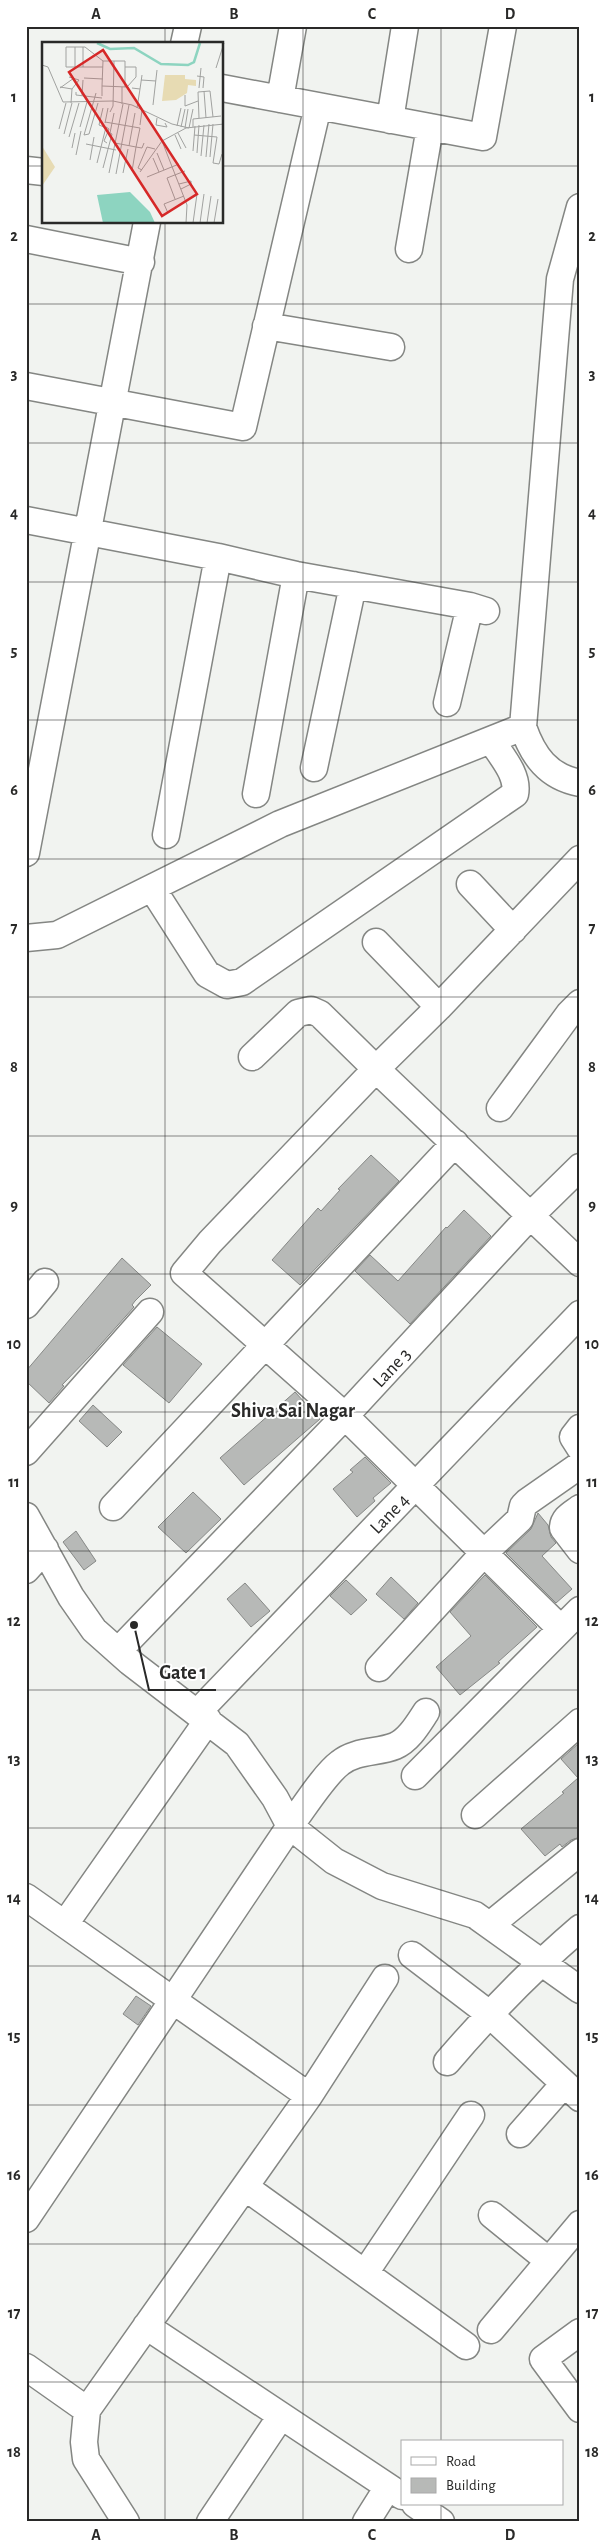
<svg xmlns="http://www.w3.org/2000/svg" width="606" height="2548" font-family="'Alegreya Sans',sans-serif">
<rect width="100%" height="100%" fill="#f1f3f0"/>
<path fill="#b7b9b7" stroke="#868886" d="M371,1155L399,1181L300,1285L272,1260L318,1208L321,1211L340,1190L338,1189Z
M464,1210L491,1236L410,1324L355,1271L370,1255L398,1281L446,1227L447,1228Z
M122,1258L151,1285L135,1301L132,1305L134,1307L93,1353L62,1385L64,1386L49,1403L26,1381V1371Z
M157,1327L202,1364L169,1403L123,1365Z
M295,1392L320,1419L244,1485L220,1458Z
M93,1405L122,1432L107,1447L79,1421Z
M365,1457L391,1483L373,1498L375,1501L357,1517L333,1489L353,1472L350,1470Z
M193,1492L221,1519L186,1553L158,1527Z
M538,1513L548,1525L551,1537L556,1543L542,1556L572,1589L556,1603L506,1553L531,1529Z
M76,1531L96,1561L84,1570L63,1542Z
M485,1575L537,1627L498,1662L500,1663L460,1695L436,1667L471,1636L450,1612Z
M391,1577L418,1603L404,1619L376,1594Z
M346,1580L367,1600L351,1615L330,1596Z
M245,1583L270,1611L251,1627L227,1599Z
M579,1743L580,1837L571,1840L562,1847L560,1844L545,1856L521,1829L564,1793L562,1792L578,1778L561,1759Z
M136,1996L151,2006L138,2025L123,2014Z"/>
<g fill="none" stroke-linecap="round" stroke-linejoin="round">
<defs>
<path id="minor" d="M184,44L188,26
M222,88L483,137L503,26
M280,99L293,26
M390,120L405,26
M26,170L44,172
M580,207L560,279L523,727C533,756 548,777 580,783
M26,239L141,262
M409,249L430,127
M266,326L391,347
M26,386L243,427L318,106
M26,520L218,557L296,575L470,606L486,611
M447,703L470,606
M314,768L353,585
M256,794L296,575
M166,835L218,557
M26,853L147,222
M470,884L513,930
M152,888L207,974L227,985L242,982L515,794C519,775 501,756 491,740
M26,938L57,935L280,824L523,727
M376,942L439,1007
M252,1057L298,1013L311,1010L320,1014L376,1069L439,1007L580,859
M500,1108L569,1014L580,1003
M26,1305L45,1282
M580,1428L573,1437L580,1448
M26,1452L150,1312
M113,1507L455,1143
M580,1508C572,1514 563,1518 563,1528L580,1550
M26,1516L71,1597L94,1630L130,1662L237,1744L275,1798L290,1826L334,1861L382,1886L475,1915L580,1990
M26,1570L45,1549
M560,1628L345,1416L184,1273L210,1242L376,1069L580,1263
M118,1651L345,1416L531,1215L580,1167
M379,1668L484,1553L520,1519L523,1506L527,1502L580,1465
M198,1712L580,1314
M415,1776L580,1610
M475,1815L580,1722
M26,1897L309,2096
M65,1924L208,1720
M490,1925L580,1852
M412,1955L488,2013L580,2098
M447,2062C488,2014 531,1970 580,1928
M520,2134L564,2084
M245,2187L466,2346
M492,2215L549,2261
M26,2219L290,1826C303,1809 324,1775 340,1763C356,1750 378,1753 395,1746C409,1740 418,1724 426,1712
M365,2273L471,2115
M146,2326L402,2496
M491,2330L580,2224
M580,2332L543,2359L580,2409
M26,2367L87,2410L309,2096L385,1978
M87,2410L84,2442L86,2459L126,2522
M415,2504L441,2522
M210,2522L281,2416
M366,2522L388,2487"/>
</defs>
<use href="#minor" stroke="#848683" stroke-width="29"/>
<use href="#minor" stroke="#fff" stroke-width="26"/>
</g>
<path fill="none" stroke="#292928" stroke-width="1" stroke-opacity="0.55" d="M165,26V44M303,26V2522M441,26V2442M26,166H44M222,166H580M165,222V2522M26,304H580M26,443H580M26,582H580M26,720H580M26,859H580M26,997H580M26,1136H580M26,1274H580M26,1412H580M26,1551H580M26,1690H580M26,1828H580M26,1966H580M26,2105H580M26,2244H580M26,2382H580M441,2504V2522"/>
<g text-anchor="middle" stroke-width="4" stroke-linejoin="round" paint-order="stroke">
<g font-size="19" fill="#292928" stroke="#fff">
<text transform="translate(391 1367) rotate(-47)" y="7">Lane 3</text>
<text transform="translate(389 1513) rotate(-46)" y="7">Lane 4</text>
</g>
<g font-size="20" font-weight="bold" fill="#292928" stroke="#fff">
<text x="293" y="1417">Shiva Sai Nagar</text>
</g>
</g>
<g transform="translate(42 42)">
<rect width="181" height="181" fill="#f1f3f0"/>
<path d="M123,33H143V37L154,38V44L146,43L145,51L134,58L120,59ZM0,104L13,125L0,144Z" fill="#e7dbb3"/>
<path d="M88,150L108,170L113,181H61L55,153Z" fill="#8dd4c0"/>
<path fill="none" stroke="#8dd4c0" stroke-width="2.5" d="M55,1L68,7L92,6L119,22L146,23L152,20L158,1"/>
<path fill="none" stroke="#a1a2a0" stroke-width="1" d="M41,5V25M0,23L6,25L21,60L71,59L90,63L130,82L147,86M33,25V5M61,25H24V5H43L61,19M174,26L182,1M155,34L162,35L161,46M27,35L37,38L30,47M42,36L61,37M99,38L114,39M60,44L85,45L94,35V25H83V19H61L60,44V54M18,45L30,47L29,61M83,45V25M18,46L32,36M90,46L98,47L100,33M157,46L159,26M162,49L164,76M168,49L171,75M34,50V53L60,56M54,51L42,93L47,92L56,61M40,53L41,38M143,53V64L156,59M80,62V45M111,63L115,28M61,66L57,83L62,85M95,66L98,47M68,70L71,64L72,19M115,76L114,83L125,85L123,81M157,76L156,50L168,49M63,80L98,86L94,105L73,101M63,81L66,66M98,83L100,68M135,84L139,66M38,85L45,60M139,85L143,67M151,85V77L179,74M143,86L146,67M147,86L151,67M17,87L24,61M68,91L72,71M136,91L144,106M22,92L30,61M133,93L139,107M152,93L175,95L171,121L177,122L180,112M27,95L37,61M120,99L145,163L144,181M44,102L74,108M87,104L93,71M30,106L33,91M151,109L153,84M115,111L122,128M155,111L157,83M34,113L39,89M159,114L162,83M164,115L167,82M168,115L171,82M111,116L117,130M48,118L52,95M55,121L64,85L67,87L62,99L65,101M61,126L70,92L66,90M100,128L96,126L105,105L113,107M90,129L94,105L100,106L102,101M98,130L120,99L144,86L182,82M67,131L81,62M81,131L86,107M74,132L87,63M105,135L137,122M137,142L149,139V142L139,147M133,157L125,136L143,129M126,171L122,162L142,154M151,181L155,152M158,181L162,152M165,181L169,154M172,181L176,157"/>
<path fill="#d62828" fill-opacity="0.15" stroke="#d62828" stroke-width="2.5" d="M61,8L155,152L120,174L27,30Z"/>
<rect width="181" height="181" fill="none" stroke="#292928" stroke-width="2.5"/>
</g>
<path fill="none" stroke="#292928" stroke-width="2" d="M134 1625L149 1690H216"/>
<circle fill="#292928" stroke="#fff" stroke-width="2" cx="134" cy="1625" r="5"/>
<g font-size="20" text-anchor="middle" font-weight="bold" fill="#292928" stroke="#fff" stroke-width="4" stroke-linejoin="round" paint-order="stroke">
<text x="183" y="1679">Gate 1</text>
</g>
<rect width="606" height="2548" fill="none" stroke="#ffffff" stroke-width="55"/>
<rect x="401" y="2440" width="162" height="65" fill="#ffffff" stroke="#a9a9a9"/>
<rect x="411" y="2457" width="25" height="8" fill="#ffffff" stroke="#a9a9a9"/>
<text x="446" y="2466" font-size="15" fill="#292928">Road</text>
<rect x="411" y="2478" width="25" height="15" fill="#b7b9b7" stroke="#a9a9a9"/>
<text x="446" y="2490" font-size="15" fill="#292928">Building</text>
<rect x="28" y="28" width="550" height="2492" fill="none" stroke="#292928" stroke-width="2"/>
<g font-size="16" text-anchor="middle" font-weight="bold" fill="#292928">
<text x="96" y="19">A</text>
<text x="234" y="19">B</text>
<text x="372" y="19">C</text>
<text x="510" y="19">D</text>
<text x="14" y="102">1</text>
<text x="592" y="102">1</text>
<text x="14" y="241">2</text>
<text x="592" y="241">2</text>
<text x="14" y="379">3</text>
<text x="592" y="379">3</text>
<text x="14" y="518">4</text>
<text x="592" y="518">4</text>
<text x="14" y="656">5</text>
<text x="592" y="656">5</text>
<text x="14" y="795">6</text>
<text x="592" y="795">6</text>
<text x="14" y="933">7</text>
<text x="592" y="933">7</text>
<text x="14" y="1072">8</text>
<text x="592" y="1072">8</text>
<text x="14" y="1210">9</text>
<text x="592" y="1210">9</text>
<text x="14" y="1349">10</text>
<text x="592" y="1349">10</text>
<text x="14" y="1487">11</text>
<text x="592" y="1487">11</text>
<text x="14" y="1626">12</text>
<text x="592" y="1626">12</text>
<text x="14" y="1764">13</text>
<text x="592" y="1764">13</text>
<text x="14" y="1903">14</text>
<text x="592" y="1903">14</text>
<text x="14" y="2041">15</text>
<text x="592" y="2041">15</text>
<text x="14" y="2180">16</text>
<text x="592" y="2180">16</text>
<text x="14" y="2318">17</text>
<text x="592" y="2318">17</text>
<text x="14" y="2457">18</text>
<text x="592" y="2457">18</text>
<text x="96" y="2540">A</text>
<text x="234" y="2540">B</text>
<text x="372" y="2540">C</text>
<text x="510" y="2540">D</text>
</g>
</svg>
